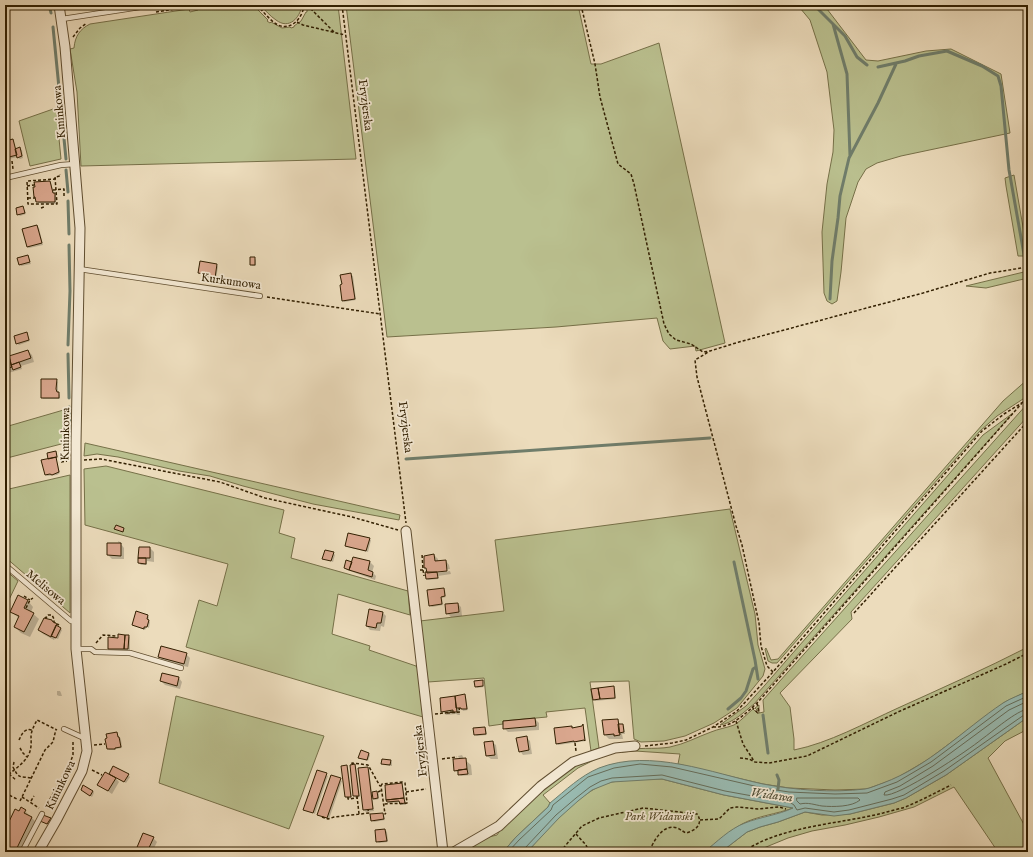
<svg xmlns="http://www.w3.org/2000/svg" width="1033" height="857" font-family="'IM FELL English',serif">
<rect width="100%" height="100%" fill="#ecdcbc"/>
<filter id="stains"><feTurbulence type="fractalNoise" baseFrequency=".005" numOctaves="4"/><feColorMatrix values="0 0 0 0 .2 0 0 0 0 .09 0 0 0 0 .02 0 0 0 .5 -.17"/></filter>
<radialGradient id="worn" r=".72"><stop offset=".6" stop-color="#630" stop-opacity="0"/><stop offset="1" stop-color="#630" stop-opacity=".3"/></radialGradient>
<path fill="#bac08f" stroke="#767048" d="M214,5H217V7L226,5H253L254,6L253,7L256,10L257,9L268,20L267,21L270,23L271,22L282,28L290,27L291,28L294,27V26L301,21L306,12H307V5H338L356,159L81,166L77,92L70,49L74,48C75,36 80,29 90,24L189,9L190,12L198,10V8Z
M260,5H302C300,18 289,30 276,20C270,16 265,10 260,5Z
M346,5H578L591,64H601L659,43L725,343L696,351L695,346L670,349L663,341L657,318L556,327L387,337Z
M803,5H845L831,7L827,9L866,60L878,61L926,51L951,49L1001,74L1010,133L901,156L877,163L866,169L858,182L846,218L841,272L837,301L832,304L827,301L824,293L822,232L827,184L833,152L834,130L827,72L810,20L800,8Z
M56,108L61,159L30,166L19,121Z
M1014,175L1028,256H1018L1006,186L1005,178Z
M1028,271V278L986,288L966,286Z
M1028,379V393L1023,399L997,416L980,431L777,663H772L768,661L765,649L766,648L771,660L778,659L1003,401Z
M1028,403V416L851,612L852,619L780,693L790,707L794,739V750C829,743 865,723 898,708C942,688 985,669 1028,647V691L1005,702L929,759L895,779L867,789L835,790L789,788L763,784L678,764L680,754L635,751L622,752C637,746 654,750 670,747C685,744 697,737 711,732C718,729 726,728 734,725C741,721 747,714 753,709L758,714L759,712L755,708L759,705V713L764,712L763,700Z
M67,409L69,442L7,458L9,489L70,475V613L5,557V427Z
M1013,413L754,704C744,712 733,723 720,725L746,706L765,685L983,435Z
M85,443L400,515L399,520L313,504L243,486L210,476L179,471L118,457L97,454L84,456Z
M106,466L284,510L279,533L295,538L291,558L408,591L410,615L338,594L332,634L370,646L369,650L416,666L418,669L423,717L186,647L199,600L217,606L228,564L85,525L84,469Z
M730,509L755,614L758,645L765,669L763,676L737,708L714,723L685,736L664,741L641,742L634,739L629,681L590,682L599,748L591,751L585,708L546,712L547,717L503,721V724L489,726L484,678L428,682L420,621L504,611L495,540Z
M5,570L18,581L5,608Z
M176,696L324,736L289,829L159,783Z
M1028,717V729L1005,741L988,758L1028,832V852H998L954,787L914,807L879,817L845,825L812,831L788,838L754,852H721L747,832L760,827L778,822L805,812L822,815L850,814L894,803L906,798L946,775Z
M598,758L578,768L543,795L550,803L548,807L516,837L503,852H463L489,837L497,835L501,829L550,782L574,765Z
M643,779H662L724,795L793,808C777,814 757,816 742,824C728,832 717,843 704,852H527C547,830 582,788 612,782C622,780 633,780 643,779Z"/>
<path fill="#99bbb2" stroke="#6f7d6b" d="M1028,691V717L946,775L906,798L894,803L850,814L834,816L805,812L778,822L760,827L747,832L721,852H704C717,842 729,829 745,823C760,817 778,815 793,808L724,795L662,779L612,782L592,790L578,801L559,818L527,852H503L516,837L548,807L550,803C566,790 580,776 599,768C651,748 711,773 763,784C794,790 833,793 865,789C871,788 877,785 883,783C929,766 963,730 1003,703C1011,698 1020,695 1028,691Z"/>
<path fill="#0003" d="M13,140L16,150L20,149L22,150L23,158L20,159L17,157L5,160V142Z
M50,182L51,183L54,194L56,195V204L38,203L36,198Z
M23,207L26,214L20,216L18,214Z
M37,226L39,228L43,245L29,248L27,247Z
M28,256L31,264L21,266L20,264Z
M254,258L256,260V266H252L251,264Z
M217,265L218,267L216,279L206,277L205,275L199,272Z
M351,275L353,276L356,300L344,302L343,300Z
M27,333L30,341L19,345L17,343Z
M28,351L32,355L34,362L21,366L22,369L5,374V358Z
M56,380L58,382V393L60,395V399H43L42,397Z
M55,452L57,454L58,458H56L60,473L57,475L47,476L46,475L49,459Z
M369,539L371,540L368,552L348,547L346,546Z
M118,541L122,543V544H121L124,548V559H112L108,555L119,544Z
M140,548H150L154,552V562L147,561V565H141L139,563Z
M333,553L335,555L333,562L323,558Z
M434,555L438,559V562L446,561L449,565L450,569L435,571L436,573L450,571L451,574L438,576L439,579L428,580L427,579V570L425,568Z
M353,558L370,562L374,566L372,572L376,576L375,580L347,570L345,568L352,563Z
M443,589L445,590L446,597L442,598L443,605L432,607L430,605Z
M28,601L33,607L31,612L39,619L30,637L21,633L15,627L19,618L11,612Z
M458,604L461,607L462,616L451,617L447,613Z
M382,612L386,616L384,627L381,626L380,631L370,630L367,626Z
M147,616L149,617L148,620L150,622L149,628L147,627L145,630L133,625Z
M52,621L62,630L58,639L55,638L54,640L43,634L39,630Z
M128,636L130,637V655L115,654L109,649L119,639Z
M186,654L190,658L188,667L163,661L159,657Z
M179,678L182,682L180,689L165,685L161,681Z
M482,681L484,687L477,688L476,686Z
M614,687L615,689L616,699L595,701L594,700Z
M57,691H60L61,693L62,696H59L57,695Z
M465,695L466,697L468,710L463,711L462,709H459L460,715H458L456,714L446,715L442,711Z
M535,719L539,723V730L508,732L504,728Z
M617,720L621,725L624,726L625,734H622L623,739H609L605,735Z
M583,727L584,729L586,741L558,745L557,743L555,729Z
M485,728L486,729L487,735L477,736L475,735Z
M117,734L121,739L122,748L116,749V750H109L108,748Z
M526,737L530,741L532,754L523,755L520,751Z
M492,742L496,745L498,759H491L487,756Z
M369,754L370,755L368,761L360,758Z
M462,755L464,759L471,765L472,775L461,776L455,770L460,760L458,756Z
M391,761L392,762V766L384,765L382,763Z
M355,765L356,767L360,797L356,798L354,796Z
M347,766L348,768L352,798L348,799L346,797L342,767Z
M367,768L369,769L372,793L377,792L379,794V799L375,800L372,797L374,811L366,812L364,810L359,769Z
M318,771L328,776L315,814L304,809Z
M110,774L128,775L130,777L126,783L114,776L119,782L112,794L99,785L113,777Z
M332,776L342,781L329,819L318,814Z
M402,784L403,786L406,805H402L401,802L389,803L388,802Z
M82,790L93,791L94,793L92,797Z
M25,811L38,824L23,852H5V833L19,812Z
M383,814L384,816L385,820L374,822L372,820Z
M50,819L51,821L49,825L43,822Z
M385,830L387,832L388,842L379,843L377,841Z
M153,838L157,842L152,852H136Z"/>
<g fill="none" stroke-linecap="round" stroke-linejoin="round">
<path stroke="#656d5a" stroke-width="1" d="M1028,701L1009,710L933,766L900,786L885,792L884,795C897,798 969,750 982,739C992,732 1017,710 1028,709
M797,798H858L860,800C852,807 833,807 822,806C815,805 808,802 800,804L797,801Z
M508,852L519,840L551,810L553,805L588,777L614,768L640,764L672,767L763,788L789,792L835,794L867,793L897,782L931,762L1006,706L1028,696
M524,852L525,848L556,815L576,798L590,787L601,781L612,778L662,775L725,791L791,803L794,805L797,810L805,808L834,812L849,810L892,799L904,795L944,771L1011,724L1024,715L1028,714"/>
<path stroke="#6f7d6b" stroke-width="3" d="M49,5L51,13
M814,5L845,36L857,57L867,65
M833,24L847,74L850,156
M53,27L66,159
M878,67L905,61L919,56L947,51L982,66L998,76L1001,86L1009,170L1025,260
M66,170L68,192
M68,201L69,234
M1026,274H1028
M830,299L832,261L838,218L840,196L849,158L878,103L896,64
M68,345L70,291L69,245
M68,354L69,398
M69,407L70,439
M406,459L710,438
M734,562L755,660L758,679
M728,709L741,698L746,691L753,669L756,667
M763,715L768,753
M777,775L779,780L778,789"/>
</g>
<path fill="#daa78e" stroke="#311f01" d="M13,139L17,155L5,158V141Z
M20,147L22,156L17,158L15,149Z
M50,181L53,193H55V202H36L35,197H34L33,187H35L34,182Z
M23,206L25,213L17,215L16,208Z
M37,225L42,243L27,247L22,229Z
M28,255L30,262L19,265L17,258Z
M250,257H255V265H250Z
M200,261L217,264L215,278L204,276V274L198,273Z
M351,273L355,299L342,301L340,285L342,284L340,275Z
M27,332L29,340L16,344L14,336Z
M28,350L31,358L11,365L9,356Z
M9,356L12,367L5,369V357Z
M19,362L21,367L13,370L11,365Z
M41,379H57L56,389L57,392H59V398H41Z
M56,451L57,457L48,459L47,453Z
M56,457L59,472L52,475L50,474L45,475L41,460Z
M116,525L124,528L123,532L114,529Z
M348,533L370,538L366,551L345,546Z
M107,543H121V556L107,555Z
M139,547H150V558H138Z
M325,550L334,552L331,561L322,559Z
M434,554L435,561L446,560L447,571L427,573L426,568H424V556Z
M353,557L370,561L368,570L373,572L372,577L349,570Z
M138,558H146V564L138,563Z
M346,560L352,562L349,570L344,568Z
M425,572H437L438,578L426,579Z
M444,588L445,596L441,597L442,604L429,606L427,590Z
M18,595L28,600L24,608L34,613L24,632L14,627L19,616L10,612Z
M458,603L459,612L446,614L445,604Z
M369,609L383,612L381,623H377L376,628L366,626Z
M136,611L148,615L147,619L149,620L147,627H144V629L132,625Z
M44,618L52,620V621L57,624L51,637L38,630Z
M56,625L61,628L56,638L51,636Z
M118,634L125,635L124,649H108V637L118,638Z
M125,635H129L128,649H124Z
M161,646L187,653L184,664L158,657Z
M162,673L179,677L177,686L160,681Z
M483,680V686L475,687L474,681Z
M614,686L615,698L600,699L598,688Z
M598,688L600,699L593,700L591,689Z
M465,694L467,709H461V708H456L455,696Z
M455,696L457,712H453V710L441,712L440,698Z
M535,718L536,726L503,729V721Z
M618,719L620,735L614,736V734L604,735L602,720Z
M583,724L585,741L584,740L574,742V741L556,744L554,728L572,726V728L582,726Z
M618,724H623L624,732L619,733Z
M485,727L486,734L474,735L473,728Z
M117,732L118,737H119L121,747L115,748V749H107L105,739L107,738L106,734Z
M527,736L529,750L519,752L516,738Z
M493,741L495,755L486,756L484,742Z
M361,750L369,753L367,760L358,758Z
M466,758L467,769L454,771L453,759Z
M382,759L391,760L390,765L381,764Z
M355,764L359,796H353L350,765Z
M347,765L351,797H345L341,766Z
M113,766L129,774L124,782L109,774Z
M368,767L373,809L363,810L358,768Z
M467,769L468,774L458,775V770Z
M317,770L327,773L313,813L303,810Z
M105,772L116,778L108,791L97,785Z
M331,775L341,778L327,818L317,815Z
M402,783L404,798L386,800L385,785Z
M83,785L93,791L90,796L81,790Z
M377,791L378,798L373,799L372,792Z
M404,798L405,803L400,804L399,801L387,802L386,800Z
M21,807L26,810L24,813L32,817L15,852H5V830L15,809L19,811Z
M383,813L384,819L371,821L370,814Z
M43,815L51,818L47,824L40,821Z
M385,829L387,841L376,842L375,830Z
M143,833L154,837L147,852H135Z"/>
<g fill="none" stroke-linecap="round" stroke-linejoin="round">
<defs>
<path id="lane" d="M115,11L117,5
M62,19L153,5
M5,178L61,165L75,164
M79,269L260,296
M5,565L71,621H76
M76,649H91L95,652L130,653L181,668
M64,729L86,739
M22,852L42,814"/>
<path id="street" d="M406,531L443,852
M38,852L57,819L82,771L87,751L76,649V443L80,228L65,47L59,5
M454,852L499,826L541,786L573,762L615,748L635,746"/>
</defs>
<use href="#lane" stroke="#604e30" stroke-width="6"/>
<use href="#street" stroke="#604e30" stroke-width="11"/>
<path stroke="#311f01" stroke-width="1.5" stroke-dasharray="3 2" stroke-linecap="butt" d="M74,5L82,9
M257,5C263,11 270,21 278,25C292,31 303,17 304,5
M307,5L334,32
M342,5L406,523
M581,5L595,64L600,97L618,164L631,174L634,184L664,324L669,334L676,340L691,344L703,352L710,351
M156,12L200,5
M297,22L303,25L345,35
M73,37L80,28L87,23
M12,161L13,169
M56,179L27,181L28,204H57L55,177L60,176V174
M27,186L34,185
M53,190L64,189V197
M28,198H35
M41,208L44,207
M267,297L380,314
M84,460L101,459L220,482L265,498L352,517L398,530
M61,462L67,461
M420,570H423L422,554H423
M423,570L424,576
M24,596L30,600
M26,608L30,600L33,598
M854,613L1028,421
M45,617L46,618L48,615H52L54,619V622L59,625
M96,643L103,635L116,636
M773,672L767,666L761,646L759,623L742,545L736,526L697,377L695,360L710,351L739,342L923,293L990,273L1028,267
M757,703L759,712
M752,707L758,713
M447,713L460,712L459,708
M435,714L453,712
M736,721L743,744L754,761
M713,727C732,728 745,714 758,702L1022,403
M19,740C22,734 24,728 32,730
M575,743L576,751
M94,745L105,744
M645,746L672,743L686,740L713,727L737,711L773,672L982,431L1004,414L1028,399
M20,748L23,753L27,757
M740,758L749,759L755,762L769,763L807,756L898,712L1006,664L1028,653
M442,759L457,757
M14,762L13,767C19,779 19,776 31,778
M352,764V763L368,765L380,786H381L385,814L386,813
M92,770L102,775
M9,774L16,780
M5,778C13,770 24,764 29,754C32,747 31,741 31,735C32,729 35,724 37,720L57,730
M381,786L382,784L402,782L405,783L407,803C399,804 392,803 384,804
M378,792L382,790
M406,792L426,789
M5,793L17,799
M357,796L359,814
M22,797L39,808
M348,797V799L357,798
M20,801L45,750L53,742L56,729
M31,801L34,796
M45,808L70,763L73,755V741
M322,817L328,819L334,817L369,813L368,810
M700,820L719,819L730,808L737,807L758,809L779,807L786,809
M576,834L586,845L589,852
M560,852L582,826L599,818L643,808L697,814C704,824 695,831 686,833C682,831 680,829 677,828C663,823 653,842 649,852
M743,852C780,826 840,824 883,813C892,810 902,809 910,805C924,799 937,792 951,785"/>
<use href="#lane" stroke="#f3e8d3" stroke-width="4.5"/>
<use href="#street" stroke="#f3e8d3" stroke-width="9"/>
</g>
<g text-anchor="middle" stroke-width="3.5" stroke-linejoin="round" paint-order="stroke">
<g font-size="12" fill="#311f01" stroke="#f3e8d3">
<text transform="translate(366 105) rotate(83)" y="4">Fryzjerska</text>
<text transform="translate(59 112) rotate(-95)" y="4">Kminkowa</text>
<text transform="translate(231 281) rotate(8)" y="4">Kurkumowa</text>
<text transform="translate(406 427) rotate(83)" y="4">Fryzjerska</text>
<text transform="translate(65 434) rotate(-89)" y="4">Kminkowa</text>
<text transform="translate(46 587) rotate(40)" y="4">Melisowa</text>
<text transform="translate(420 751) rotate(-96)" y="4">Fryzjerska</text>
<text transform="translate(60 785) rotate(-64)" y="4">Kminkowa</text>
</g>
<g font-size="12" font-style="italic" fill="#5a4f2c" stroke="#f3e8d3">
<text x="659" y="820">Park Widawski</text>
</g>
<g font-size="13" font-style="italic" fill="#504e36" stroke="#f3e8d3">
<text transform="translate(772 794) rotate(8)" y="5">Widawa</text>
</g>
</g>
<rect width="1033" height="857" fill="none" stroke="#ecdcbc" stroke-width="20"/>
<rect x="6" y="6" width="1021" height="845" fill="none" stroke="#311f01" stroke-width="2"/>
<rect x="10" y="10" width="1013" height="837" fill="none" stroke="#311f01"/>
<rect width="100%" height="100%" filter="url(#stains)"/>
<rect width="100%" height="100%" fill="url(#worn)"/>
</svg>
